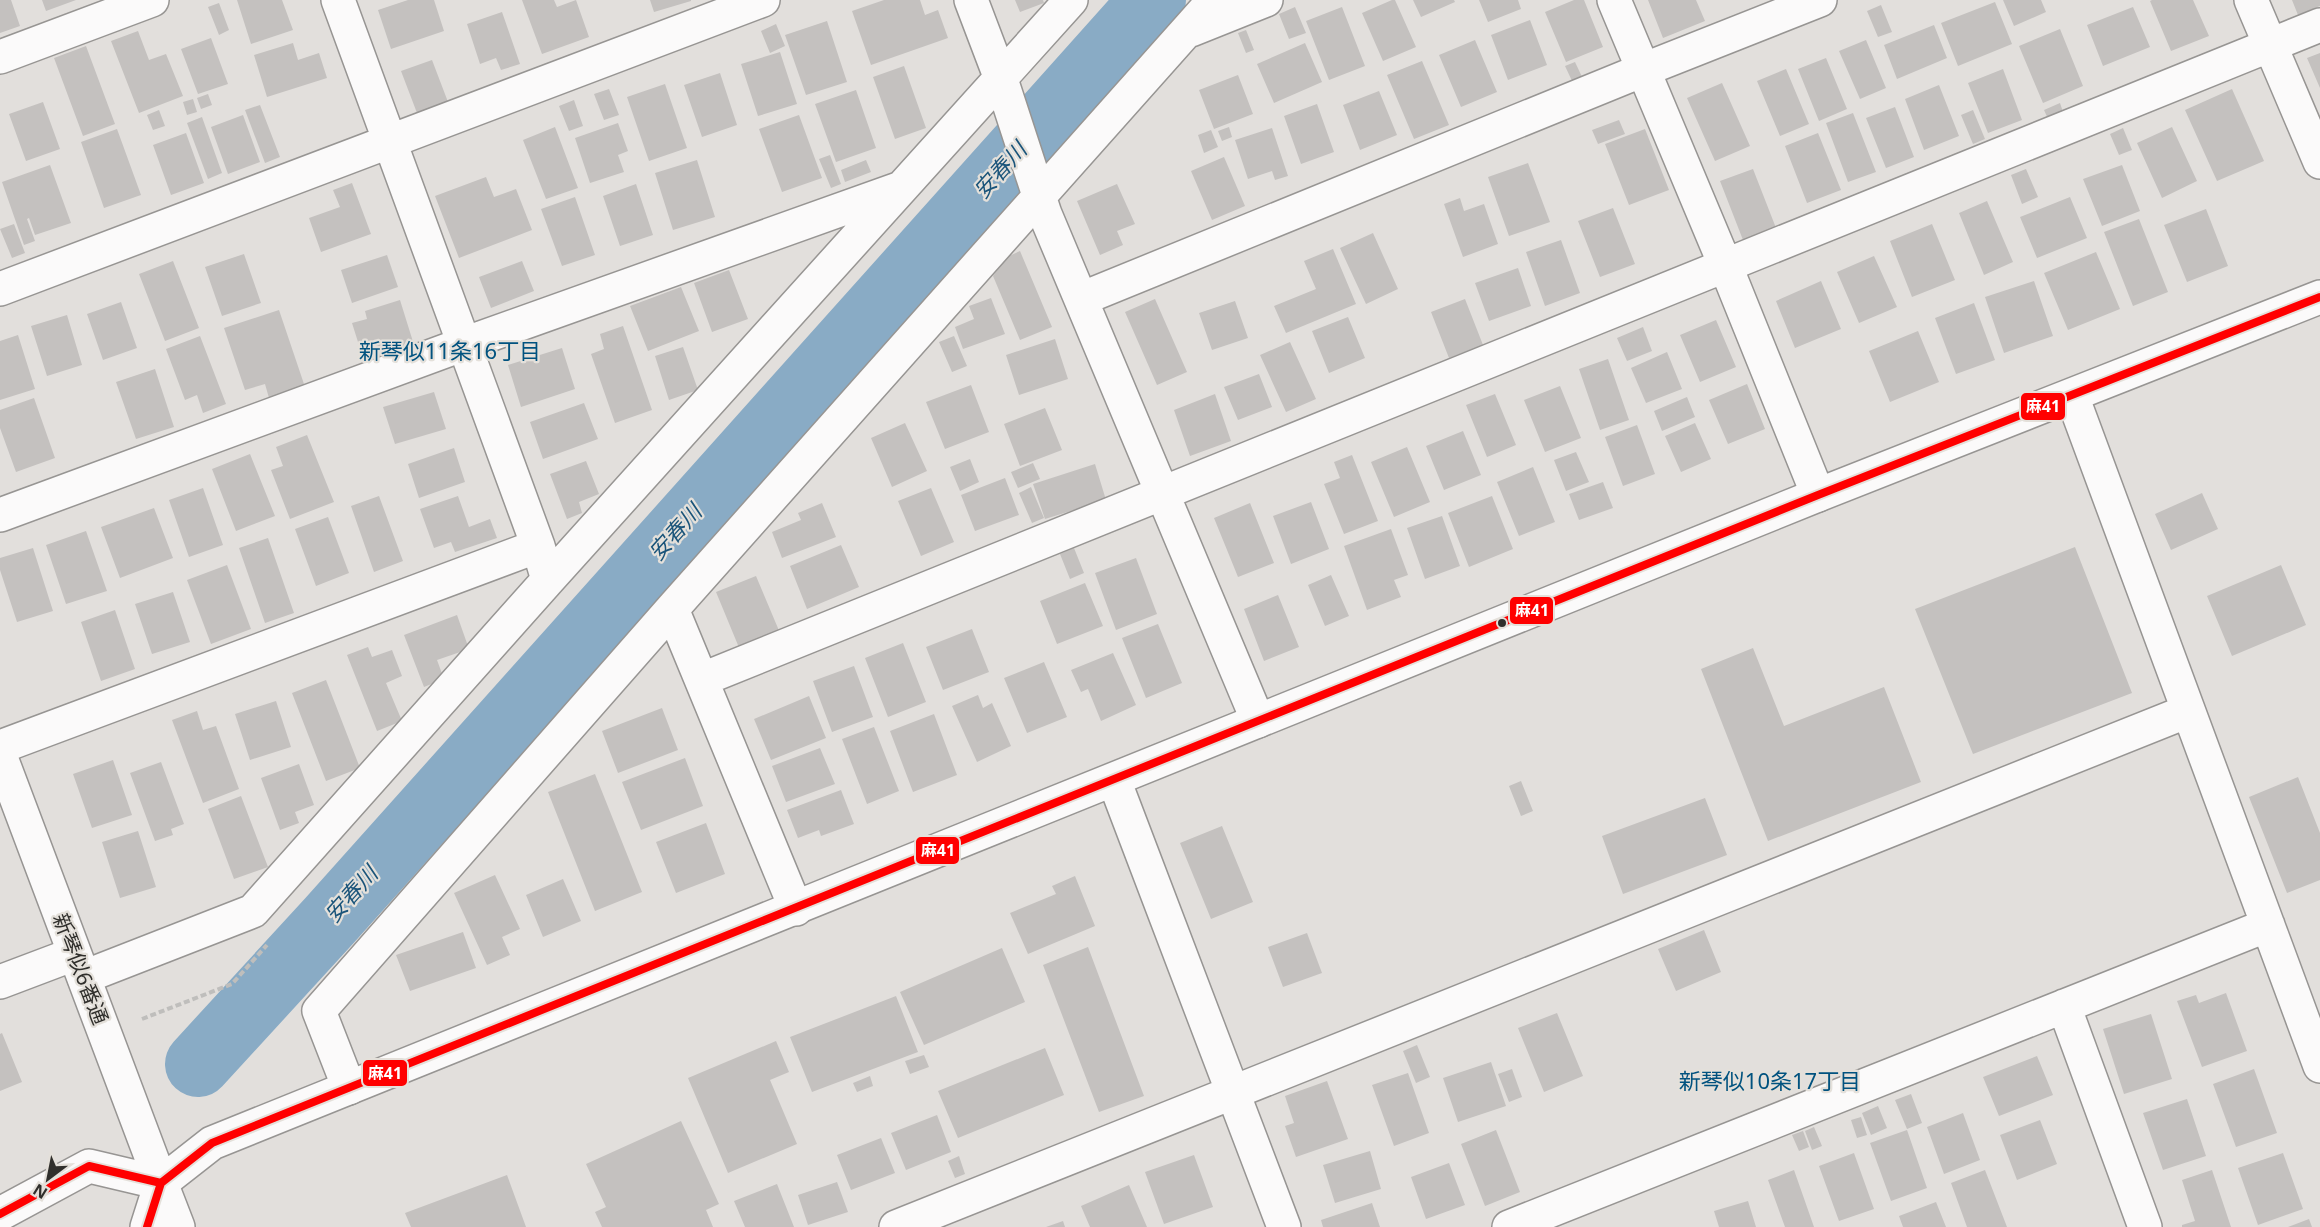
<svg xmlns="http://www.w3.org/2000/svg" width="2320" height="1227" font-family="'Noto Sans','Noto Sans JP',sans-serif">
<rect width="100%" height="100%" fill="#e2dfdc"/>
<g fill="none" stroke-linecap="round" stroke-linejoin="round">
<path stroke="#89abc5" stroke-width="66" d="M198,1064L330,920L1153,0"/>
</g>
<path fill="#c4c1bf" d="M0,0H11L20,26L0,33Z
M42,0H76L46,11Z
M237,0H282L293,30L251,44Z
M408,0H434L444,31L391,49L378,10Z
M522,0H554L557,7L576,0L589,37L542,54Z
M650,0H691V1L654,12Z
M884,0H920L925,15L938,10L948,38L871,65L852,11Z
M1015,0H1043L1044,3L1020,12Z
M1392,0H1395L1416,47L1383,61L1362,13Z
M1413,0H1454L1455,2L1421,17Z
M1479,0H1518L1521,9L1488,22Z
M1574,0H1584L1603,47L1566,62L1545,12Z
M1648,0H1696L1705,21L1663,38Z
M2003,0H2041L2046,12L2014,26Z
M2152,0H2193L2209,36L2171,51L2150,1Z
M2292,0H2320V6L2298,15Z
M1995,2L2012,44L1958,66L1941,23Z
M219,3L229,30L219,35L208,7Z
M1881,5L1892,32L1878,37L1867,11Z
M1295,7L1306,33L1289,39L1279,14Z
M1342,7L1365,66L1329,80L1306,21Z
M2133,7L2150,47L2103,66L2087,25Z
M502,12L520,64L501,70L496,58L480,64L467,24Z
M1530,20L1547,65L1508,80L1491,35Z
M827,21L847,82L806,95L785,35Z
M776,24L785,46L770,53L761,31Z
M1934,25L1947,58L1897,79L1884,45Z
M2060,29L2083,86L2043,103L2019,46Z
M1246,30L1254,50L1246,53L1238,33Z
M138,31L149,60L166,54L183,96L139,113L111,41Z
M211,38L228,84L198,94L181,49Z
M1475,40L1497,92L1461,107L1439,55Z
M1866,40L1886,88L1860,99L1839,51Z
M293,43L298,60L319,53L327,78L267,97L254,55Z
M1305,43L1322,82L1274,103L1257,64Z
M86,46L115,124L83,136L54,58Z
M780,52L797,104L758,116L741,64Z
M2320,53V88L2307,58Z
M1826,58L1847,109L1819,121L1798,69Z
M432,60L448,102L417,113L401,71Z
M1422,61L1449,125L1414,139L1387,75Z
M1575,62L1583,79L1573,83L1565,66Z
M904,66L926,128L895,139L873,77Z
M1786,69L1809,124L1780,136L1757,81Z
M2003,69L2022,120L1988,133L1968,83Z
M720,73L737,125L702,137L684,85Z
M1238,75L1253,114L1214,129L1199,90Z
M1722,83L1750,146L1715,161L1687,98Z
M665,84L687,148L649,161L627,97Z
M1939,85L1959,136L1924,150L1905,99Z
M609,89L619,115L604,120L594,94Z
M2232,89L2264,161L2217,181L2185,110Z
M856,90L876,148L836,162L815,104Z
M1379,91L1397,135L1360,150L1343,105Z
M208,94L212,105L201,109L197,98Z
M193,99L197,112L187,115L183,102Z
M574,100L583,126L569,131L559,106Z
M43,102L60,149L26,161L9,114Z
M2060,103L2064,115L2049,121L2044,110Z
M1317,104L1334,152L1301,164L1284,116Z
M260,105L280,157L265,163L245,110Z
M1895,107L1914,157L1886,168L1866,118Z
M159,110L165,126L153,130L147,115Z
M1973,110L1985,139L1973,144L1961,115Z
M1853,113L1876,172L1848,182L1826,123Z
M243,115L260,162L228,174L211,127Z
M799,115L822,178L782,192L759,129Z
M202,117L222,173L208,179L187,123Z
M1619,120L1625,134L1598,144L1592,130Z
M618,123L628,151L618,155L624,172L590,183L575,138Z
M555,127L578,188L546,199L523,140Z
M1229,127L1232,137L1222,141L1218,131Z
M2172,127L2197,181L2162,198L2137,143Z
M1272,128L1288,176L1275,180L1272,171L1248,179L1235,140Z
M2123,128L2132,150L2119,155L2110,134Z
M117,129L141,195L104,208L81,142Z
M1645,129L1669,190L1629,205L1605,144Z
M1211,130L1218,147L1204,153L1198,135Z
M186,133L204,183L171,195L153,145Z
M1818,133L1841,190L1807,203L1785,146Z
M830,155L841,184L831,188L819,159Z
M1224,157L1245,206L1212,220L1191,171Z
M697,160L715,217L673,230L655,173Z
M866,160L871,172L845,182L841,170Z
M1528,163L1550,222L1509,236L1488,177Z
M50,165L71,223L35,235L29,218L27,219L35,241L24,245L2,182Z
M2122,165L2140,211L2102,226L2083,179Z
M1753,169L1776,228L1743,240L1720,181Z
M2026,169L2038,197L2022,204L2011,175Z
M486,177L494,197L516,189L532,230L459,258L435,196Z
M352,183L371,234L321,252L309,218L340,207L333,190Z
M636,184L653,235L620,246L603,196Z
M1117,184L1135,224L1117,231L1123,245L1100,255L1077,201Z
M575,197L595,255L562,266L541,209Z
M2070,197L2087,238L2037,258L2020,217Z
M1460,198L1464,211L1484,204L1498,244L1463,257L1444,204Z
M1987,201L2013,262L1984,275L1959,213Z
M1613,208L1635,264L1600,277L1578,221Z
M2206,209L2228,266L2187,282L2164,225Z
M2139,219L2168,292L2133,306L2104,232Z
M14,224L25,253L12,258L0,229Z
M1932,224L1955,280L1912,297L1890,241Z
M1373,233L1398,289L1366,304L1340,248Z
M1561,240L1580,293L1545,306L1526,252Z
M1333,249L1356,304L1286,333L1274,306L1316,289L1304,261Z
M1020,251L1052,327L1020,340L993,276L1007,257Z
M2096,252L2120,309L2068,330L2044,273Z
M244,254L261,303L222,316L205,267Z
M387,255L398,287L352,303L341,270Z
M1874,256L1897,307L1859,323L1837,272Z
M173,261L199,328L165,341L139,274Z
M522,261L534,291L491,308L479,277Z
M1518,268L1531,306L1489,321L1475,283Z
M729,270L748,319L712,332L694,283Z
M1821,281L1841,329L1795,348L1776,301Z
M2034,281L2053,336L2004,353L1985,297Z
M681,287L699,331L648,351L630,306Z
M991,298L1005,334L963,349L955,327L974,319L969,306Z
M1155,299L1187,372L1157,385L1125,312Z
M1465,299L1483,345L1449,358L1431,312Z
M400,300L414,345L364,361L352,323L367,319L365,311Z
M1235,301L1248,338L1212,350L1199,313Z
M121,302L137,348L103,360L87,314Z
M1974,303L1995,360L1956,374L1935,318Z
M279,310L305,387L269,398L265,384L245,390L224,328Z
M67,315L82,365L47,376L31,326Z
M1348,317L1365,358L1329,373L1312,331Z
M1716,320L1736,367L1700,382L1680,335Z
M623,326L652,410L615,423L591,354L604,349L600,334Z
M1643,327L1652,351L1627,361L1617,338Z
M1918,331L1939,382L1890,402L1869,351Z
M18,335L35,389L0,400V341Z
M200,336L226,404L203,413L197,395L185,400L166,349Z
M954,336L967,366L952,372L939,342Z
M1055,339L1068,379L1019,395L1006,355Z
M1290,342L1316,399L1286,412L1260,355Z
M683,347L698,390L669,400L655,356Z
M562,348L575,389L521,407L508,365Z
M1667,352L1682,389L1646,403L1631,368Z
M1608,359L1629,420L1600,430L1579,369Z
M155,369L174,427L136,439L116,382Z
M1259,374L1272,407L1238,420L1224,387Z
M1747,384L1765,429L1728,444L1709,400Z
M971,385L989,432L945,449L926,402Z
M1560,386L1581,438L1545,452L1524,400Z
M434,392L446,429L395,444L383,407Z
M1215,394L1231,441L1190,456L1174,410Z
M1495,394L1516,445L1487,457L1466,405Z
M1687,397L1695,417L1662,431L1654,411Z
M34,398L55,458L16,472L0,428V410Z
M584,403L598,439L543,459L530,422Z
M1045,408L1062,450L1020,466L1004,424Z
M905,423L927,471L892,487L871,438Z
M1695,423L1711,459L1681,472L1665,436Z
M1637,425L1655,474L1623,486L1605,437Z
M1463,431L1481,475L1444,490L1426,446Z
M307,435L334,502L290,519L271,470L283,466L276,447Z
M1407,447L1430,502L1394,517L1371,462Z
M454,448L465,482L419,498L408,464Z
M1576,452L1589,482L1566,491L1554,460Z
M250,454L275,516L236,531L212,469Z
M1352,455L1378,521L1344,534L1324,484L1340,478L1334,462Z
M970,459L979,482L960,491L950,467Z
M586,461L599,494L579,502L582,513L567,519L550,474Z
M1033,463L1040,479L1018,488L1011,472Z
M1095,464L1106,500L1045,519L1033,484Z
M1533,467L1555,522L1519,536L1497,482Z
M1005,478L1019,515L975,531L961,495Z
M1603,482L1613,508L1579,520L1569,494Z
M1031,487L1044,518L1032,523L1019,493Z
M203,488L223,545L189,557L169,500Z
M931,488L954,542L921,556L898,501Z
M2202,493L2218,529L2171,550L2155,514Z
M379,496L403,561L374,572L351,506Z
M458,496L469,527L490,519L497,538L455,552L451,542L434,548L420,509Z
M1492,496L1513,549L1469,567L1448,513Z
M1311,502L1329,549L1291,564L1273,516Z
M822,503L836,537L782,558L772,532L801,520L798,513Z
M1250,503L1274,563L1238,577L1214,518Z
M154,508L173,558L120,578L101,527Z
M1442,516L1460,566L1425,579L1407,528Z
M328,517L349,573L316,586L295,529Z
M1391,529L1408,575L1394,580L1401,597L1367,610L1344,546Z
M86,531L107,591L66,604L46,545Z
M268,538L294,613L265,623L239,548Z
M841,545L859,587L807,609L790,566Z
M2075,547L2132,693L1973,754L1915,609Z
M33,548L53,611L17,622L0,570V558Z
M1074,548L1084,573L1070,579L1060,554Z
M1136,558L1157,614L1116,630L1095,573Z
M227,565L251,629L211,644L187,580Z
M2281,565L2306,625L2232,656L2207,596Z
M1331,575L1349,616L1325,626L1308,585Z
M756,576L780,633L740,650L716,592Z
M1085,583L1103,626L1057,644L1040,601Z
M173,592L190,642L152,654L135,604Z
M1278,595L1299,647L1264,661L1244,609Z
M115,610L135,669L101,681L81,622Z
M457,615L469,649L437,660L444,679L424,687L404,635Z
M1158,624L1182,683L1146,698L1122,638Z
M972,629L989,672L943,690L926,647Z
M903,643L926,702L888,717L865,658Z
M368,647L372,657L392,650L402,676L386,683L402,721L377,731L347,655Z
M1753,648L1784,726L1884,687L1921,782L1768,841L1701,669Z
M1113,653L1136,705L1101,721L1088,689L1081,692L1071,670Z
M1044,662L1067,717L1027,733L1004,678Z
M854,666L873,717L832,732L813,681Z
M326,680L360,768L326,781L292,693Z
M978,695L983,708L992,703L1011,746L977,762L952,706Z
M809,696L826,738L771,760L754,719Z
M276,701L291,747L250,760L235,714Z
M662,708L678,750L618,773L602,731Z
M197,711L203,730L216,726L239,789L203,803L172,720Z
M934,714L957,775L913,792L890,731Z
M874,727L899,791L867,804L842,739Z
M820,748L835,784L786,802L772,766Z
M685,758L703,806L641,830L622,782Z
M113,760L132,815L92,828L73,774Z
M161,762L184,824L171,829L173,835L155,841L130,773Z
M299,764L314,805L295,812L299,823L280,830L261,778Z
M595,774L642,892L595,911L548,792Z
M2298,777L2320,833V880L2287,893L2249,797Z
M1521,781L1533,811L1521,816L1509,786Z
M841,790L854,824L821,836L819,830L798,838L787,810Z
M241,796L268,867L234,879L208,809Z
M1705,798L1727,855L1623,894L1602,836Z
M706,823L725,874L676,893L656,842Z
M1222,826L1253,902L1211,919L1180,843Z
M138,831L156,887L120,898L102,842Z
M495,875L520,929L502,937L510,955L487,965L454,893Z
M1075,876L1095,926L1028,954L1010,913L1056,894L1052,886Z
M563,879L581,921L543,937L526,895Z
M1704,930L1721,972L1676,991L1658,949Z
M463,932L476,968L410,991L396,955Z
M1307,933L1322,973L1283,987L1268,947Z
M1088,947L1144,1096L1099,1112L1043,965Z
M1002,948L1025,1002L924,1045L900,992Z
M2226,993L2247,1051L2202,1067L2177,1001L2196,995L2199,1003Z
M896,996L918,1052L812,1092L790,1037Z
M1557,1013L1583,1076L1544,1092L1518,1028Z
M2151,1014L2172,1079L2124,1094L2103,1029Z
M2,1033L22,1082L0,1091V1034Z
M776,1041L789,1072L770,1080L797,1144L728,1173L688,1078Z
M1417,1045L1430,1077L1416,1083L1403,1051Z
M1045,1048L1064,1095L958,1138L938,1091Z
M924,1055L929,1067L910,1074L905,1061Z
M2037,1056L2053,1095L1999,1116L1983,1077Z
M1491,1062L1506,1106L1458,1122L1443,1078Z
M1512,1069L1522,1097L1509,1102L1498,1074Z
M2254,1069L2277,1133L2236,1147L2213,1084Z
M1408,1073L1429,1133L1394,1146L1372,1085Z
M870,1076L873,1086L857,1092L853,1083Z
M1327,1081L1348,1139L1296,1157L1285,1126L1294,1123L1285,1096Z
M1911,1094L1922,1123L1907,1129L1895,1100Z
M2187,1099L2206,1156L2163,1170L2143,1113Z
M1878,1106L1887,1128L1871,1135L1862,1113Z
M1963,1113L1980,1160L1944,1174L1927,1127Z
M937,1115L951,1152L906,1170L891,1133Z
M1861,1117L1867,1135L1857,1138L1851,1120Z
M2040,1120L2057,1164L2017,1180L2000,1135Z
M681,1121L719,1204L706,1210L713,1227H602L595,1212L606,1207L586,1164Z
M1814,1127L1822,1146L1812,1150L1805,1131Z
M1496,1130L1520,1192L1485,1206L1461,1144Z
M1907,1130L1927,1188L1891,1201L1870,1143Z
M1803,1131L1809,1147L1799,1151L1792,1135Z
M881,1138L895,1173L851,1190L837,1155Z
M1370,1151L1381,1189L1335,1203L1323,1165Z
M1854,1153L1874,1209L1839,1221L1819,1166Z
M2283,1153L2303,1209L2258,1225L2238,1168Z
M1194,1155L1213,1207L1164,1224L1145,1172Z
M959,1156L965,1174L955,1178L948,1161Z
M1449,1163L1465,1205L1426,1219L1411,1177Z
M1794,1170L1814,1227H1785L1768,1180Z
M1985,1170L2007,1227H1967L1951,1183Z
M2212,1170L2231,1227H2182V1225L2195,1221L2182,1180Z
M507,1175L526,1227H411L405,1213Z
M837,1182L848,1212L808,1225L798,1195Z
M777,1184L794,1227H745L734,1201Z
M1129,1185L1147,1227H1090L1081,1206Z
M1748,1201L1756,1227H1719L1714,1211Z
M1936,1202L1946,1227H1903L1899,1216Z
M1372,1203L1380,1227H1323L1321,1220Z
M2309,1219L2312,1227H2288Z
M1063,1221L1065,1227H1046Z"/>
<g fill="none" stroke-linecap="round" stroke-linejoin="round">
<defs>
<path id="minor" d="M338,0L538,546L548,580
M971,0L1001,79L1045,214L1258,721
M1614,0L1726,267L1818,495
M2251,0L2320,162
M1191,30L1266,0
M0,57L152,0
M0,289L763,0
M1081,299L1643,70L1820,0
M2072,396L2320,1066
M0,515L464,344L901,188
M672,609L796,909
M703,679L2320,25
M0,747L538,546
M1114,780L1284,1227
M84,977L253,911L548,580L1071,0
M0,982L74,954
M2064,1006L2145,1227
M349,1088L319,1011L672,609L1214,0
M161,1183L178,1227
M896,1227L2188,711
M1509,1227L2268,925"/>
<path id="tertiary" d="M0,755L161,1183
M0,1214L89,1166L161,1183
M147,1227L161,1183L212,1143L1818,495L2320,297"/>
</defs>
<use href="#minor" stroke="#979593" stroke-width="36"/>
<use href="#tertiary" stroke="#979593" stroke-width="36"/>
<path stroke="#bfbebc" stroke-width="4" stroke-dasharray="6 3" stroke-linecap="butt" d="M142,1019L232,984L267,945"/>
<use href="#minor" stroke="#fbfafa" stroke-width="33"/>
<use href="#tertiary" stroke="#fbfafa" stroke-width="33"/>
<defs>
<path id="bus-1" d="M0,1214L89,1166L161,1183
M147,1227L161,1183L212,1143L1818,495L2320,297"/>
</defs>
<use href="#bus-1" stroke="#e4e0da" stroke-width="12"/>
<use href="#bus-1" stroke="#f00" stroke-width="8"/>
</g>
<circle fill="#302f2c" stroke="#e4e0da" stroke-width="2" cx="1502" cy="623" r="5"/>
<g text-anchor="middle" stroke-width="4.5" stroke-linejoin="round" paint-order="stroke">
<g font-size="21" fill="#302f2c" stroke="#e4e0da">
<text transform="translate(80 969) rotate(69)" y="7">新琴似6番通</text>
</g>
<g font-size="22" font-style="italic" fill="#1a547a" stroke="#e4e0da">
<text transform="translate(1000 170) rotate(-48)" y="8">安春川</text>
<text transform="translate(675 532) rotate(-48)" y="8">安春川</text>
<text transform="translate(351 894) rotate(-48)" y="8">安春川</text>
</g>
<g font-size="22" fill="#01527f" stroke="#e4e0da">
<text x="450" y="359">新琴似11条16丁目</text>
<text x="1770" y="1089">新琴似10条17丁目</text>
</g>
</g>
<g stroke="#e4e0da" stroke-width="2">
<rect x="2020" y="392" width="46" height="29" rx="6" fill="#f00"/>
<rect x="1509" y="596" width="45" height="29" rx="6" fill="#f00"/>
<rect x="915" y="836" width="45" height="29" rx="6" fill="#f00"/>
<rect x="362" y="1059" width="46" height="28" rx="6" fill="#f00"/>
</g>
<g font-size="16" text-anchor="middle" font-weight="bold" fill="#fff">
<text x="2043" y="412">麻41</text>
<text x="1532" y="616">麻41</text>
<text x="938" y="856">麻41</text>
<text x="385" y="1079">麻41</text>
</g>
<g transform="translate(48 1179) rotate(212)" stroke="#e4e0da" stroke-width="4.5" paint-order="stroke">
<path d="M0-4.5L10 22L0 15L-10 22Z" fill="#302f2c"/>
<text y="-9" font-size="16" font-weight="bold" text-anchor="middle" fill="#302f2c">N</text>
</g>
</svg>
